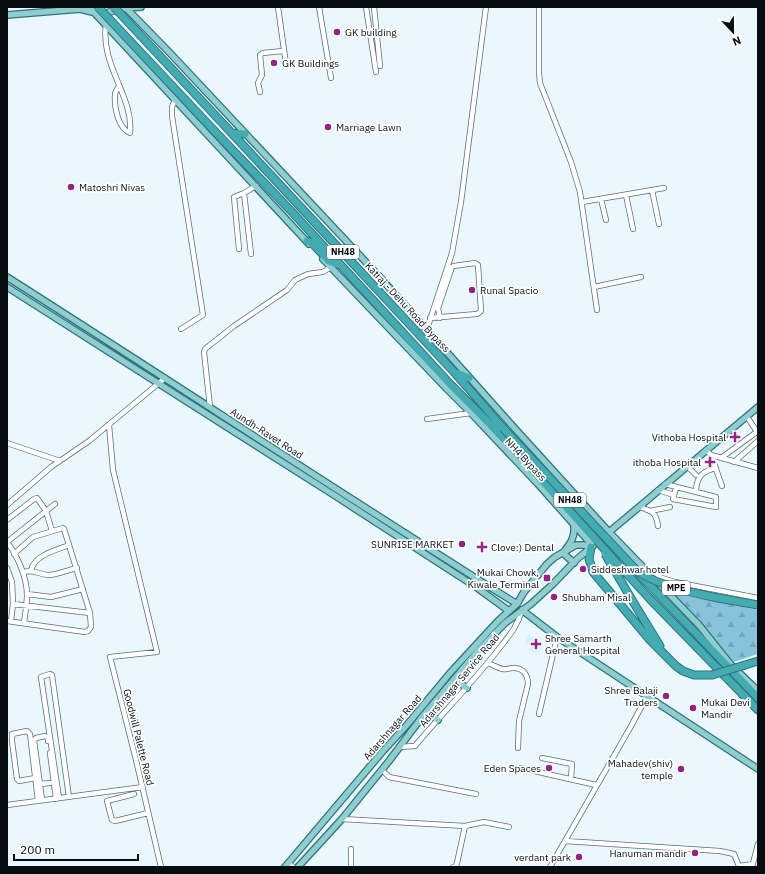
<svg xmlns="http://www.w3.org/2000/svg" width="765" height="874" font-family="'IBM Plex Sans',sans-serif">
<defs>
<pattern id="forest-firs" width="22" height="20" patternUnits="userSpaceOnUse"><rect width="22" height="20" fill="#87c4dc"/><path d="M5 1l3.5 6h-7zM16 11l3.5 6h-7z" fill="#73a7bc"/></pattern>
</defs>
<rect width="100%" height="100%" fill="#eaf7fd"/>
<path fill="#d2f1fd" d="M529,635L544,643L538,654L529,650L531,645L525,642Z"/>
<path fill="url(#forest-firs)" d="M671,592L758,610V654L734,662Z"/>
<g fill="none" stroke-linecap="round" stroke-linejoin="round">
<defs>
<path id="minor" d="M278,7L286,64
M319,7L331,78
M366,7L376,72
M374,7L380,66
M539,7V73L540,83L571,162L580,192L597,310
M106,25C100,65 134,97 130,133C118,128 114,107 115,95C115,92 117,89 119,86
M260,92L258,83L262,75L260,55L263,53L283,51
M175,100L172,107V116L203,315L181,329
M652,190L659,224
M244,193L251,254
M626,195L633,229
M601,199L606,220
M582,202L664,188
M239,249L234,197L244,193L256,186
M594,287L641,277
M430,318L477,314L481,311L478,265L475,263L454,266L452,267L438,308L440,318
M427,329L452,253L461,202L486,7
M210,407L204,352L205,349L234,326L287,290L295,280L308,274L323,272L331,267
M747,417L758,433
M427,419L471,413
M109,425L113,470L157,652L110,657L136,760L161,867
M7,443L60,461
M706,450L711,455L758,468
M711,455L722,486
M721,458L758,431
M734,462L758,441
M687,466L696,475
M665,484L716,497V507L673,499L676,488
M658,490L674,495
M696,490C697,476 703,471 716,468
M7,505L51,467L89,441L165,378
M640,507C652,511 656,512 658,526
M650,511L670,507
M7,520L34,499L37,498L46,511L52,531
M7,542C17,555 27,577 27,595C27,604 25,614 24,623
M7,542L55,504
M14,554L33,537L63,528L64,529L69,545
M7,568L12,582L13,604L90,613L69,545C56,550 35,555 31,570
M646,569L662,578L675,582L758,598
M23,572C34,569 37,574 48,575C57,575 68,570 77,568
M27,594L51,597L83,589
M7,621L85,632L88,631L91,627L90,613
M11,621L13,604
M488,663C493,665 498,668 503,669C507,670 509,668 512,668C523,667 528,675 528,684L519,721L518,748
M539,714L557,637
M399,747L415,746C443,713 472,683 498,650C508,637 518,626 522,610
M50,753L56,799
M542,758L572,764L571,779
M521,768L596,785
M382,770L389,777L476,794
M35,778L19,781L17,779L12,741V734L27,731L30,734L38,801
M40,784L50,783
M134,794L107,801L112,820L115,821L148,813
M59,798L41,677L50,674L52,675L69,797
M42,800L34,740L36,738L45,736L48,738V741
M7,805L143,787
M342,819L465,826L484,822L509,827
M565,841L720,851L734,854L739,866L753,864
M351,849V867
M288,863L293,867
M453,867L456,866L457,863L465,826
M550,867L630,728L647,696
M752,867L758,844"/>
<path id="major" d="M89,7L309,244
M125,7L170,53L378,275L518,432L609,532L699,625L731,665L758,691
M102,14L125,8L141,7
M7,15L80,9L92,12
M323,259L447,389L471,413L538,484L593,546
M7,277C177,385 346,497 517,604
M7,287L337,497L476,587L509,611
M608,533L758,407
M574,563L563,553C570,544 575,538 574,527
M522,610L557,637L758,769
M455,680L467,688
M427,712L438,720
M285,867L383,751L406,726L450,673L498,621L517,604L524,592L547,564L555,557L576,545H584L591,547
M298,867L342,819L389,761L422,717L477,652L505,623L531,604L553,584L577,559L593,546"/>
<path id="highway" d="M227,128L454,372L503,428
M232,133L245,134
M222,139L293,213L450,384L499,433L597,541
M307,241L312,243L329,261L340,265
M456,373L469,378
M591,547L589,559L593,572L650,640L676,666L683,671L694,675H712
M639,574L758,698
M718,598L758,605
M650,599L758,710
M632,600L660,646
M745,665L758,661"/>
</defs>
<use href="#minor" stroke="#5a6e75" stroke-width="6"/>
<use href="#major" stroke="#2e747a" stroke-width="8"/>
<use href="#highway" stroke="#2e747a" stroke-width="9"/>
<use href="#minor" stroke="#fff" stroke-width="4.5"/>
<use href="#major" stroke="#8fcdd1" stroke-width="5.5"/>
<use href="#highway" stroke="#44abb3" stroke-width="7"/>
<defs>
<path id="highway-bridge" d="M98,7L222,139
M114,7L227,128
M503,428L638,572C663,587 690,592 718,598
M597,541L650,599
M605,554L632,600
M712,675L745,665"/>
</defs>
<use href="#highway-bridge" stroke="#2e747a" stroke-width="9" stroke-linecap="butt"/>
<use href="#highway-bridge" stroke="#44abb3" stroke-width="7"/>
</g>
<g fill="#922485" stroke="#fff" stroke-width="1.5">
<circle cx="337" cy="32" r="4"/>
<circle cx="274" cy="63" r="4"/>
<circle cx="328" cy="127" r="4"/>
<circle cx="71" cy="187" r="4"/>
<circle cx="472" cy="290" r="4"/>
<path d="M733 431h4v4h4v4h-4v4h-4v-4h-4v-4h4z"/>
<path d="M708 456h4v4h4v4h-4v4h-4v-4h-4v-4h4z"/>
<circle cx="462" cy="544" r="4"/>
<path d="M480 541h4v4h4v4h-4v4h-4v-4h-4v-4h4z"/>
<circle cx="583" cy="569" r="4"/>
<rect x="543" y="574" width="8" height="8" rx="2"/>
<circle cx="554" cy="597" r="4"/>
<path d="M534 638h4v4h4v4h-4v4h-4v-4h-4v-4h4z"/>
<circle cx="666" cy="696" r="4"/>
<circle cx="693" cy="708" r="4"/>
<circle cx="549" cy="768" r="4"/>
<circle cx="681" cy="769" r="4"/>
<circle cx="695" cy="853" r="4"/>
<circle cx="579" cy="857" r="4"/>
</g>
<g text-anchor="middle" stroke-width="3.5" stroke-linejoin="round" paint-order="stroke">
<g fill="#fff" stroke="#515658" stroke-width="1">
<rect x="327" y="245" width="32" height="14" rx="3"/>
<rect x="554" y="493" width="32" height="14" rx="3"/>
<rect x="662" y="581" width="28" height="14" rx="3"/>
</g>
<g font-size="9" font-weight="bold" fill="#060d10">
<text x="343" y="255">NH48</text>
<text x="570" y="503">NH48</text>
<text x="676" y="591">MPE</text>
</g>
<g font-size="10" fill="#060d10" stroke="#fff" text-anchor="start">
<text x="345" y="36">GK building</text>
<text x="282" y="67">GK Buildings</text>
<text x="336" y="131">Marriage Lawn</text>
<text x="79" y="191">Matoshri Nivas</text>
<text x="480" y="294">Runal Spacio</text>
<text x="726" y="441" text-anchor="end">Vithoba Hospital</text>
<text x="701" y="466" text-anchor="end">ithoba Hospital</text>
<text x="454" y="548" text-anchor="end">SUNRISE MARKET</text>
<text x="491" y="551">Clove:) Dental</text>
<text x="591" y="573">Siddeshwar hotel</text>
<text x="539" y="576" text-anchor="end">Mukai Chowk,<tspan x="539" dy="12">Kiwale Terminal</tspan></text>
<text x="562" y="601">Shubham Misal</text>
<text x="545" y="642">Shree Samarth<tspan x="545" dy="12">General Hospital</tspan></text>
<text x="658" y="694" text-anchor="end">Shree Balaji<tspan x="658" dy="12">Traders</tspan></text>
<text x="701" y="706">Mukai Devi<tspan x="701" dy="12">Mandir</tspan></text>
<text x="673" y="767" text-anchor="end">Mahadev(shiv)<tspan x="673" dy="12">temple</tspan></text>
<text x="541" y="772" text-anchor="end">Eden Spaces</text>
<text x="687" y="857" text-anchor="end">Hanuman mandir</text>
<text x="571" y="861" text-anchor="end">verdant park</text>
</g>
<g font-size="10" fill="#060d10" stroke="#fff">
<text transform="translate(408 307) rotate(47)" y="4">Katraj - Dehu Road Bypass</text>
<text transform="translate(267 433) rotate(33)" y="4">Aundh-Ravet Road</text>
<text transform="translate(526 459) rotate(47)" y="4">NH4 Bypass</text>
<text transform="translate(459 680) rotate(-50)" y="4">Adarshnagar Service Road</text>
<text transform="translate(392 727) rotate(-49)" y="4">Adarshnagar Road</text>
<text transform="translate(139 737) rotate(76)" y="4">Goodwill Palette Road</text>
</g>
</g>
<rect width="765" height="874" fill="none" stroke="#060d10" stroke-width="16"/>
<g transform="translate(733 32) rotate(158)" stroke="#ffffff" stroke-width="3" paint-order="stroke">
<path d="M0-3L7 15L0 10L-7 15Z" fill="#060d10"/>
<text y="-6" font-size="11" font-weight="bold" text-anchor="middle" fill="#060d10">N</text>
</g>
<path d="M14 854v6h124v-6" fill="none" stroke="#060d10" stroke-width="2"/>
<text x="20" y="854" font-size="12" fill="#060d10" stroke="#ffffff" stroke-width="3" paint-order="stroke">200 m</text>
</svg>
